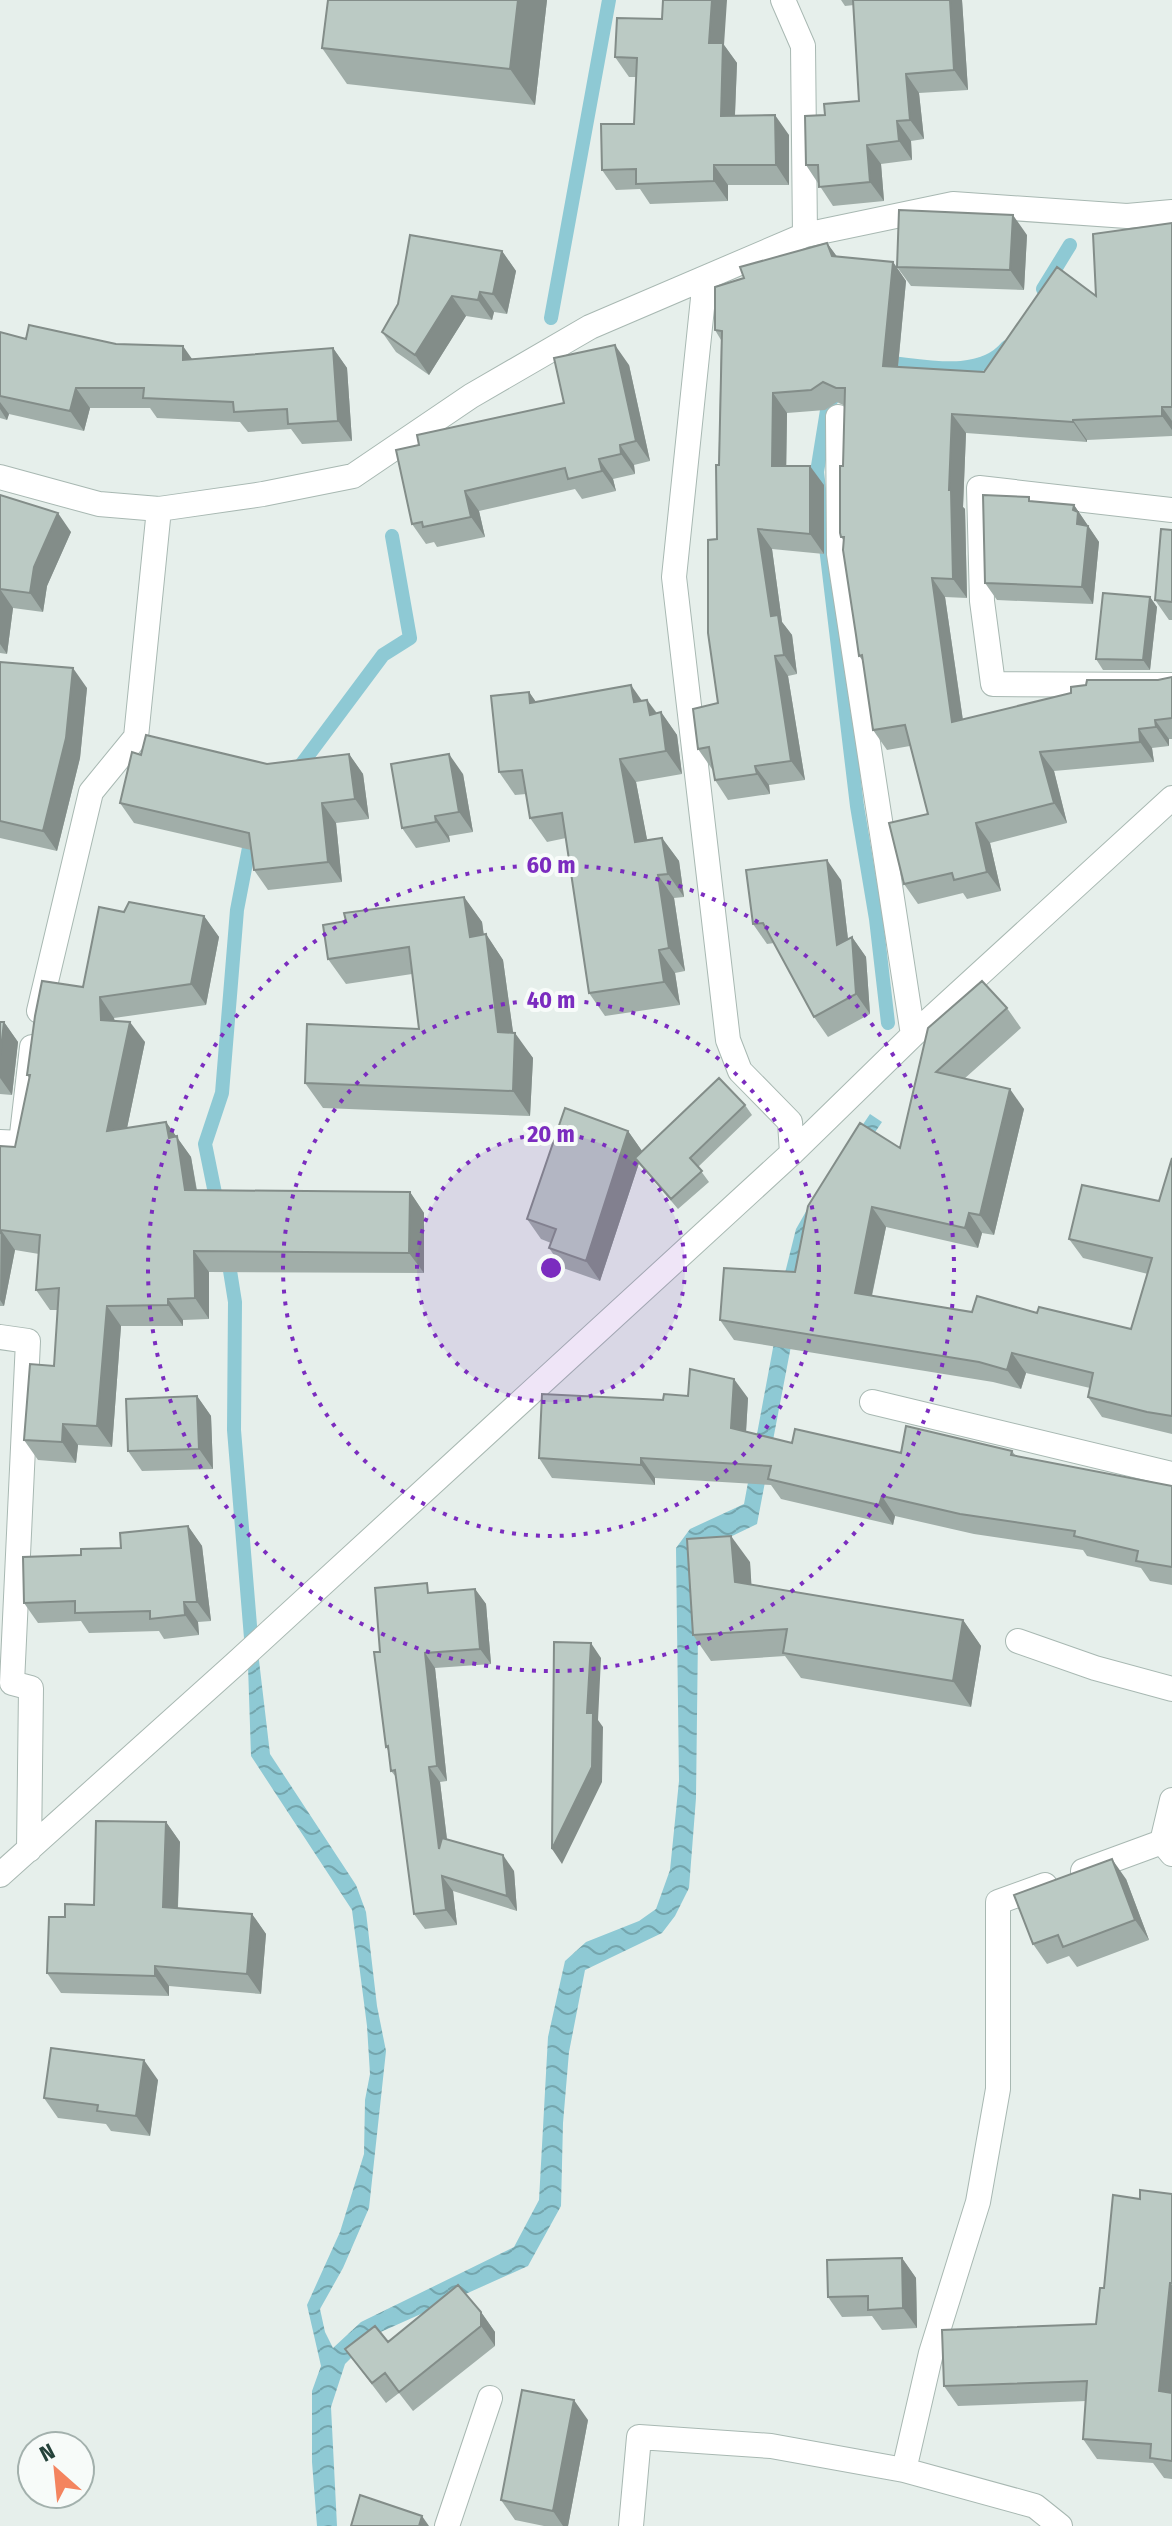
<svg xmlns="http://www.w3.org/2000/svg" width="1172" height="2526" font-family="'Fira Sans Condensed',sans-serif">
<defs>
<pattern id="water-waves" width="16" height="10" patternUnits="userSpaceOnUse" patternTransform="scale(2)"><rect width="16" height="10" fill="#8ec9d4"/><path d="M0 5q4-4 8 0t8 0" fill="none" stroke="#74a5ad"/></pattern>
</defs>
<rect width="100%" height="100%" fill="#e6efeb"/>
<path fill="url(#water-waves)" d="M870,1114L882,1122L832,1195L791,1346L757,1524L699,1552L696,1798L689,1888L675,1916L662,1933L585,1970L569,2052L563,2123L561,2206L528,2266L374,2335L345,2364L331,2407L337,2526H317L312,2462V2391L321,2366L307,2305L340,2232L364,2154L365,2100L370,2074L367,2026L352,1910L251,1756L248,1666L258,1652L270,1754L356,1885L366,1912L377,2006L386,2051L369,2208L343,2268L320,2309L325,2332L333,2348L361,2322L514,2247L539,2200L548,2037L565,1961L586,1942L639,1921L656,1909L670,1870L679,1781L676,1548L690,1529L744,1504L778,1321L783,1281L796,1229L816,1194Z"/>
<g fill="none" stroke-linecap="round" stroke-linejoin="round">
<path stroke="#8ec9d4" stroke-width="14" d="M1043,289L1070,245
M551,318L609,0
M882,362C921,365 979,381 1007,347
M837,392L828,404L817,472L857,806L876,919L888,1023
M295,773L383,655L410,638L392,536
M218,1208L205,1144L222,1093L237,910L252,832
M227,1252L235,1302L234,1430L252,1650"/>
<defs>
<path id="lane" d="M447,2526L490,2398"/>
<path id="street" d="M783,0L803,46L805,235
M705,279L674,577L728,1040L740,1071L790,1122L792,1153
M838,417L839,554L913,1035
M0,477L99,504L159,509L263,494L353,476L471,396L590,327L805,235L953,204L1127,216L1172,212
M1172,510L979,488L982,601L993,684L1172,685
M39,1011L91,792L136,737L159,509
M0,1142L21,1143L32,1047
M0,1337L28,1341L12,1683L31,1688L29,1850
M872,1402L1172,1474
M1018,1641L1095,1668L1172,1689
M1172,1800L1162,1842L1172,1854
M1083,1871L1162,1842
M0,1875L234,1665L792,1153L913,1035L1172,798
M904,2470L931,2353L978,2202L998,2089V1902L1045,1885
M631,2526L639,2437L771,2446L904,2470L1035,2506L1060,2526"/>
</defs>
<use href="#lane" stroke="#a8b8b2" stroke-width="26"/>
<use href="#street" stroke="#a8b8b2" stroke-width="26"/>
<use href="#lane" stroke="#fff" stroke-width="24"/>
<use href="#street" stroke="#fff" stroke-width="24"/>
</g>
<path fill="#a1aea9" d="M328,0H547L535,105L347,84L322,48Z
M841,0H962L968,90L919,93L924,139L911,141L912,160L881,164L884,201L833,206L806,165L825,115L859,101L854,5L845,6Z
M724,45L737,63L735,116L789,135V185H728V201L650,204L640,189L616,190L602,170L634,124L636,77H629L615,57Z
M1172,223V436L1087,440V442L966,433L963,507L965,509L967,598L945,597L963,720L1158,680L1172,677V739H1169V746L1152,748L1154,762L1054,771L1067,823L990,843L1001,891L967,899L963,893L918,904L904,884L928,814L910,746L887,750L873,730L863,661L859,656L844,541L841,537L845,406L837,402L825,410L787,413L786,466L824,485V554L772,549L782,622L792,635L797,674L788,676L805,780L769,785L770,794L728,800L715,780L713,769H712L698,749L718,703L717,539L721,340L715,330L827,243L837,257L893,262L906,281L898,367L984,372L1096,296Z
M1027,235L1024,290L911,286L897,267Z
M502,251L516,271L507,314L494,312L492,320L466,316L429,375L396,352L382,332Z
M0,332L26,339L116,344L192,359L333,348L347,368L352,441L302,444L291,429L248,432L240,422L157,418L150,408H90L84,431L9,414L7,420L0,418Z
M629,365L650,461L634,465L635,474L613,479L616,491L582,499L575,489L479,511L485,537L437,547L434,542L426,544L412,524L419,445L564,403Z
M0,495L71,532L47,586L43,612L13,608L7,654L0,653Z
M1032,501L1074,505L1099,542L1093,604L997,600L985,583Z
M1172,530V620H1169L1155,600Z
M1150,597L1157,607L1150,670H1103L1096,659Z
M0,662L87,688L80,758L57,851L0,838Z
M529,692L536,702L647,700L657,713L661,712L677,735L682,774L636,782L647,840L662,838L679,861L684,897L674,898L685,971L675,973L680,1005L605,1016L589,993L566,838L547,842L530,818L526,794L515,795L499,772Z
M349,754L363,774L369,819L336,823L342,882L268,890L254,870L251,850L134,823L120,803L141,755L267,764Z
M463,774L473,832L449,836L450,842L416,848L402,828Z
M841,880L848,939L852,937L866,957L870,1014L828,1037L814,1017L774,943L767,944L753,924Z
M464,897L482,922L484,935L486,934L503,960L513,1033L533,1058L530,1116L323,1108L305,1083L419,1029L412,974L346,984L328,959Z
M124,912L204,916L219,937L206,1005L114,1018L115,1021L145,1042L127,1128L166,1122L191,1157L197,1190L410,1192L424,1213V1273L209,1272V1319L183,1320V1326H121L112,1447L78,1445L76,1463L38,1460L24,1440L54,1366L58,1310H50L36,1290L39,1254L15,1250L4,1306H0V1146L15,1147L29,1078L27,1075L83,987Z
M1007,1008L1021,1028L964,1079L1024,1109L994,1235L982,1233L978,1248L886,1227L872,1296L972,1312L1037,1313L1131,1329L1148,1274L1083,1258L1069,1239L1159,1201L1172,1158V1434L1102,1417L1088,1397L1090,1388L1026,1373L1021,1389L993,1382L734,1340L720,1320L795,1272L900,1148L928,1028Z
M0,1022H4L18,1042L12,1095L0,1094Z
M745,1105L752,1115L698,1167L709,1182L678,1209L639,1163L600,1281L563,1268L549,1248L551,1243L541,1239L527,1219L628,1131L642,1151Z
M197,1396L211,1416L213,1469L142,1471L128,1451Z
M748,1398L746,1432L792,1443L901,1453L1012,1451L1016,1456L1172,1486V1585L1150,1581L1141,1568L1087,1556L1083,1550L974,1534L895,1516L893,1525L781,1499L771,1485L655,1478V1485L552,1478L539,1458L663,1400Z
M188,1526L202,1546L211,1621L198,1622L199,1635L164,1639L159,1631L89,1633L81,1621L38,1623L24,1603L81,1555L121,1548Z
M750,1562L751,1585L963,1620L981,1646L971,1707L801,1678L785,1656L711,1661L693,1635Z
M475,1589L486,1604L491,1664L435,1668L447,1781L440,1782L447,1839L514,1871L517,1911L453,1891L457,1925L425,1929L414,1914L396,1777L391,1771L388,1750L386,1747L434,1592Z
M166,1822L180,1842L178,1908L252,1914L266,1934L261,1994L169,1986V1996L61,1993L47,1973L65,1917L94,1905Z
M1126,1879L1149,1940L1077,1967L1069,1956L1047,1964L1033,1944Z
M158,2080L150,2136L111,2131L106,2124L58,2118L44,2098Z
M1172,2194V2479L1164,2478L1153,2463L1097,2459L1083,2439L1086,2401L958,2406L944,2386L1096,2324L1104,2288L1140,2199Z
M902,2258L916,2278L917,2328L882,2330L872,2316L842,2317L828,2297Z
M481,2312L495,2332V2346L413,2411L399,2393L386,2403L345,2349L388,2342Z
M588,2420L568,2526H544L515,2520L501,2500Z"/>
<path fill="#838d89" d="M518,0H547L535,105L510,69Z
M712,0H727L724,45L737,63L734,136L721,116L709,43Z
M950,0H962L968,90L954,70Z
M906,74L919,93L924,139L910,120Z
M775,115L789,135V185L776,165Z
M897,121L911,141L912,160L899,141Z
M867,145L881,164L884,201L870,182Z
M714,165L728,185V201L714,181Z
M1013,215L1027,235L1024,290L1010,270Z
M827,243L841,262L832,256Z
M502,251L516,271L507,314L493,294Z
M893,262L906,281L896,386L883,366Z
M480,292L494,312L492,320L478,300Z
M452,296L466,316L429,375L415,355Z
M615,345L629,365L650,461L636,441Z
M183,346L197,366L183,360Z
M333,348L347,368L352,441L338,421Z
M76,388L90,408L84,431L70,411Z
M773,393L787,413L786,485L772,466Z
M0,402L9,414L7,420L0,409Z
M1162,407L1172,421V430L1162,416Z
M952,414L966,433L963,507L965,509L967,598L953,579L949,490Z
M1073,420L1087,440V442L1073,422Z
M620,445L634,465L635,474L621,454Z
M599,459L613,479L616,491L602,471Z
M810,466L824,485V554L810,534Z
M465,491L479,511L485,537L471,517Z
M1074,505L1099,542L1093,604L1082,587L1077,524L1073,510Z
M58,513L71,532L47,586L43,612L30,593L34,567Z
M758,529L772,549L782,622L792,635L797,674L784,655L771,616Z
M932,578L945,597L966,742L952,722Z
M0,589L13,608L7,654L0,644Z
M1150,597L1157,607L1150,670L1143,660Z
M775,656L788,676L805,780L791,761Z
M73,668L87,688L80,758L57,851L43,831Z
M631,685L647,708L634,702Z
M529,692L545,715L530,703Z
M647,700L662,721L661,712L677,735L682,774L666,751L650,715Z
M1155,720L1169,739V746L1156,727Z
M1139,729L1152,748L1154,762L1140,742Z
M1040,752L1054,771L1067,823L1054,803Z
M349,754L363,774L369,819L355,799Z
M449,754L463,774L473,832L459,812Z
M620,759L636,782L652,865L635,842Z
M755,766L769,785L770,794L757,774Z
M322,803L336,823L342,882L328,862Z
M435,816L449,836L450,842L436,822Z
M976,823L990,843L1001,891L987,872Z
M662,838L679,861L684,897L668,874Z
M827,860L841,880L851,965L837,945Z
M658,875L674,898L685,971L669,948Z
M464,897L482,922L487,962L470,937Z
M204,916L219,937L206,1005L191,984Z
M486,934L503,960L515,1046V1033L533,1058L530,1116L513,1091L498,1032Z
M852,937L866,957L870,1014L856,994Z
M659,950L675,973L680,1005L664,982Z
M100,997L114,1018L116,1041L101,1020Z
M4,1022L18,1042L12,1095L0,1078V1057Z
M130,1022L145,1042L122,1152L107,1131Z
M1010,1089L1024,1109L994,1235L980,1215Z
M166,1122L191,1157L200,1211L185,1190L169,1138Z
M628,1131L642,1151L635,1158L639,1163L600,1281L586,1261Z
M410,1192L424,1213V1273L409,1253Z
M872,1207L886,1227L868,1313L855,1293Z
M969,1213L982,1233L978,1248L965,1228Z
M1,1230L15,1250L4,1306L0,1300Z
M194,1251L209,1272V1319L195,1298Z
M168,1299L183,1320V1326L168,1305Z
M107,1306L121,1326L112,1447L97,1426Z
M1012,1353L1026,1373L1021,1389L1007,1370Z
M734,1379L748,1398L745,1448L731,1428Z
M197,1396L211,1416L213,1469L199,1449Z
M63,1424L78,1445L76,1463L62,1442Z
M641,1458L655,1478V1485L641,1465Z
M882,1496L895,1516L893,1525L879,1505Z
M188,1526L202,1546L211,1621L197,1602Z
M731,1536L750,1562L753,1608L735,1582Z
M475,1589L486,1604L491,1664L480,1649Z
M184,1602L198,1622L199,1635L185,1615Z
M963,1620L981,1646L971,1707L953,1681Z
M591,1643L601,1658L598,1720L603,1727L602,1782L562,1864L552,1849L587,1713Z
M425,1653L435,1668L447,1781L437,1766Z
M429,1767L440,1782L450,1865L439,1849Z
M166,1822L180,1842L177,1927L163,1907Z
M503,1855L514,1871L517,1911L507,1896Z
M1112,1859L1126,1879L1149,1940L1135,1920Z
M442,1876L453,1891L457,1925L446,1910Z
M252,1914L266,1934L261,1994L247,1974Z
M155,1966L169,1986V1996L155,1976Z
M144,2060L158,2080L150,2136L136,2116Z
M902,2258L916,2278L917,2328L903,2308Z
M1170,2283L1172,2285V2410L1159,2391Z
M481,2312L495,2332V2346L481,2326Z
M574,2400L588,2420L568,2526H563L553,2511Z
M422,2516L429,2526H419Z"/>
<path fill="#bbcac4" stroke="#838d89" stroke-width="2" d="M328,0H518L510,69L322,48Z
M663,0H712L709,43H723L721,116L775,115L776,165H714V181L636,184V169L602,170L601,124H634L637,58L615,57L617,18L662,19Z
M853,0H950L954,70L906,74L910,120L897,121L899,141L867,145L870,182L819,187L818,165H806L805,116L825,115L824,104L859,101Z
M899,210L1013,215L1010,270L897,267Z
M1172,223V407H1162V416L1073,420V422L952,414L949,490H951L953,579L932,578L952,722L1071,693V687L1086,685L1087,680H1158L1172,677V718L1155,720L1156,727L1139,729L1140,742L1040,752L1054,803L976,823L987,872L954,880L952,873L904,884L889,823L928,814L905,725L873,730L862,655L859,656L856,635L843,550L844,537H841L840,533V466H843L845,388H836L823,382L811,390L773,393L772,466H810V534L758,529L771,616L778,615L784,655L775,656L791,761L755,766L757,774L715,780L709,747L698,749L693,709L718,703L708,633V540L717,539L716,465H719L722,331L715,330V287L744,278L740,267L827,243L832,256L893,262L883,366L984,372L1057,267L1096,296L1093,234Z
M410,235L502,251L493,294L480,292L478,300L452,296L415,355L382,332L398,304Z
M29,325L116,344L183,346V360L333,348L338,421L288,424L287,409L234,412L233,402L143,398L144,388H76L70,411L0,396V332L26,339Z
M615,345L636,441L620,445L621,454L599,459L602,471L568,479L565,468L465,491L471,517L423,527L422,522L412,524L396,450L419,445L417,435L564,403L554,358Z
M0,495L58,513L34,567L30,593L0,589Z
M983,495L1029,497V501L1074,505L1073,510L1078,512L1077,524L1088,526L1082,587L985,583Z
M1161,529L1172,530V602L1155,600Z
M1103,593L1150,597L1143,660L1096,659Z
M0,662L73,668L66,738L43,831L0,821Z
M631,685L634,702L647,700L650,715L661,712L666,751L620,759L635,842L662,838L668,874L658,875L669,948L659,950L664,982L589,993L562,813L530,818L522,770L499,772L491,696L529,692L530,703Z
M146,735L267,764L349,754L355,799L322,803L328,862L254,870L249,833L120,803L132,752L141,755Z
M449,754L459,812L435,816L436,822L402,828L391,764Z
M827,860L837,945L852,937L856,994L814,1017L763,923L753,924L746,870Z
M464,897L470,937L486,934L498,1032L515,1033L513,1091L305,1083L307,1024L419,1029L409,947L328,959L323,925L346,921L344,913Z
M129,902L204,916L191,984L100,997L101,1020L130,1022L107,1131L166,1122L169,1138L177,1136L185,1190L410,1192L409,1253L194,1251L195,1298L168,1299V1305L107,1306L97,1426L63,1424L62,1442L24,1440L30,1364L54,1366L59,1288L36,1290L40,1235L1,1230L0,1234V1146L15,1147L30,1075H27L35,1016L42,981L83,987L99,907L124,912Z
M982,981L1007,1008L936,1072L1010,1089L980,1215L969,1213L965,1228L872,1207L855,1293L972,1312L977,1296L1037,1313L1039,1307L1131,1329L1152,1258L1069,1239L1082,1185L1159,1201L1172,1158V1416L1147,1412L1088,1397L1093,1373L1012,1353L1007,1370L979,1362L720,1320L724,1268L795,1272L808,1206L860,1123L900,1148L928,1028Z
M0,1022H4L0,1057Z
M719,1078L745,1105L690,1158L702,1171L671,1199L635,1158Z
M565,1108L628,1131L586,1261L549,1248L556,1229L527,1219Z
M690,1369L734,1379L731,1428L792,1443L795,1429L901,1453L906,1426L1012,1451L1011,1455L1172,1486V1567L1136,1561L1138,1551L1074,1536L1075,1531L960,1514L882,1496L879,1505L768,1479L771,1466L641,1458V1465L539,1458L542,1394L663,1400L664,1394L688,1396Z
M197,1396L199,1449L128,1451L126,1399Z
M188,1526L197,1602H184L185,1615L150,1619V1611L75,1613V1601L24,1603L23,1557L81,1555V1549L121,1548L120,1533Z
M731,1536L735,1582L963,1620L953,1681L783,1653L787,1629L693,1635L687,1539Z
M427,1583L428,1593L475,1589L480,1649L425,1653L437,1766L429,1767L439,1849L442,1838L503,1855L507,1896L442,1876L446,1910L414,1914L395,1770L391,1771L388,1746L386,1747L374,1652H380L375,1588Z
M554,1642L591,1643L587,1713H593L592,1767L552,1849Z
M96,1821L166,1822L163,1907L252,1914L247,1974L155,1966V1976L47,1973L49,1917H65V1904L94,1905Z
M1112,1859L1135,1920L1063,1947L1058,1935L1033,1944L1014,1895Z
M51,2048L144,2060L136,2116L97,2111L98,2105L44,2098Z
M1140,2190L1172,2194V2283H1170L1159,2391L1172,2393V2461L1150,2458L1151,2444L1083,2439L1087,2381L944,2386L942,2330L1096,2324L1100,2288H1104L1113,2195L1140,2199Z
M902,2258L903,2308L868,2310V2296L828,2297L827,2260Z
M458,2285L481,2312V2326L399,2392L385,2373L372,2383L345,2349L375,2326L388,2342Z
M522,2390L574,2400L553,2511L501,2500Z
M360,2495L422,2516L419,2526H351Z"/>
<circle cx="551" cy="1268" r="134" fill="#7b2cbf" fill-opacity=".12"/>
<g fill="none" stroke="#7b2cbf" stroke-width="4" stroke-dasharray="4 8">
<circle cx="551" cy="1268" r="134"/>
<circle cx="551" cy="1268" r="268"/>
<circle cx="551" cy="1268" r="403"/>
</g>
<circle cx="551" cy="1268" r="12" fill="#7b2cbf" stroke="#f7fbf9" stroke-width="4"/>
<g font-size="24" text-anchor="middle" font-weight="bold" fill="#7b2cbf" stroke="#f7fbf9" stroke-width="8" stroke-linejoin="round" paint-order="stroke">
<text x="551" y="873">60 m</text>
<text x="551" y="1008">40 m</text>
<text x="551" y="1142">20 m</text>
</g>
<g transform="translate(56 2470) rotate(333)"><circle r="38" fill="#f7fbf9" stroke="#a3b1ad" stroke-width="2"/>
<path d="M0-6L14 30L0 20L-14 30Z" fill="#f4845f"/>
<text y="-12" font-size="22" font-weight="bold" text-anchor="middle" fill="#24423a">N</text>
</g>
</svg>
